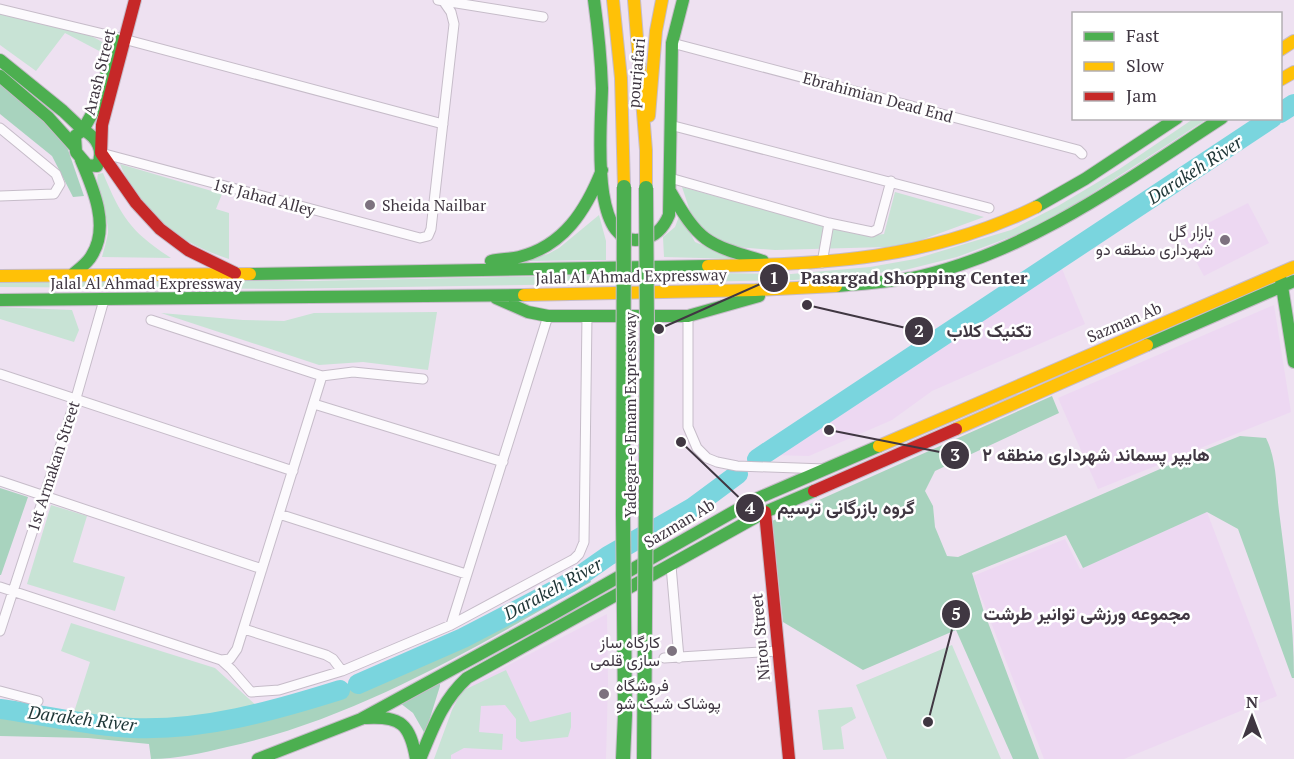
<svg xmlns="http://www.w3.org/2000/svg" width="1294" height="759" font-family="'PT Serif',Vazirmatn,serif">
<rect width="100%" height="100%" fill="#eee1f1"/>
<path fill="#edd8f2" d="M1248,203L1269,243L1204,276L1182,236Z
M1060,264L1085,324L932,391L892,420L809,456L769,455Z
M1274,305L1291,412L1098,489L1058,398Z
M1207,512L1277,696L1124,759H1044L973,576L1065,539L1080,569Z
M607,614L608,682L606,759H436L458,691Z"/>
<path fill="#c8e3d5" d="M0,13C25,19 89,29 106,45L103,53L65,33L36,71L0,45Z
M1193,119H1207L1043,225L957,257L901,271L794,280L593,284L276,289L0,287V281H309L712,273L791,274L870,267L915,259L1011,230L1058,206L1118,170Z
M120,164L222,194L216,209L229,213V259C181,244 138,212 120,164Z
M103,173C121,217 131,232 171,258L102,257C104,249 107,240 108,233C109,215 94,187 98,174Z
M682,187L842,231L868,236L884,234L895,192L984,217L913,243L886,247L775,250L736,247L714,238L700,227L690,211Z
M680,214L695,242L738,259L664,257L663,237L675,227Z
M599,215L606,241V260L523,261L548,254L559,248Z
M0,307L72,310L79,330L74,342L0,319Z
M437,312L428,370L363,362L319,365L161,313L243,320L284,321L314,313Z
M51,505L87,516L73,562L125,577L115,611L27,584Z
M71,623L215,668L259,708L202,719L134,722L74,712L90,662L61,651Z
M952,645L1001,759H887L856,685Z
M506,670L530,722L571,712V727L568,737L521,742L516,738V719L505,705L481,706L479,732L503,734L502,750L464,748L451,755V759H434L452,710L462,691Z
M852,707L856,718L841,727L844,749L823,750L818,710Z"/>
<path fill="#a8d3be" d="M0,75L21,92L66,144L84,196L73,197L52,156L0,114Z
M1052,396L1059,413L935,471L925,491L933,506L935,527L947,556L958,557L1190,456L1240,436L1266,438C1277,460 1276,487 1279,511C1286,566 1294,622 1294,678H1292L1238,529L1207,512L1083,568L1066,535L972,573L983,609L1039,759H1013L956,630L863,670L783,622L772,521Z
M0,488L28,497L1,575H0Z
M588,575L591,582C475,647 359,718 227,747C202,753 177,759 151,759L149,744L88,738L0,736V712L126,731L221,726L308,707L461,645Z
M440,682V686L425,734L413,713L400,703Z"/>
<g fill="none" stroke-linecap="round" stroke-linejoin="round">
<path stroke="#7ad5de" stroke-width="20" d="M1280,113L1294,104
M757,459L1272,118
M358,684L463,638L571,582L608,556L692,508L738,474
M0,709C44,715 88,726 132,728C203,731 273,711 340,690"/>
<defs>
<path id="street" d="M438,0L543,17
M0,9L116,37L443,124
M672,43L1078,150L1082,154
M670,125L989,208
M0,128L56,174L60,184L54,194L0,196
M101,153L420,238L428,236L431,229L454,24L451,12L444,2
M670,178L829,223L872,232L878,229L891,181
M822,263L829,223
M688,316V427L697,448L707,458L717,462L737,466L825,469
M151,320L322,376L353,372L423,379
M0,374L293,471
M314,404L503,462
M0,481L262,569
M279,514L466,574
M671,566L679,658
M0,587L221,660L231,669L251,692L279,690L342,671L451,625L574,559L579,554L584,542L587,316
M451,625L548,316
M244,629L326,655L333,659L342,671
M0,631L76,398L104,300
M664,658L778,651
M221,660L230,659L237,649L322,376
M0,691L38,701"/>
<path id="fast" d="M594,0C598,29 601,58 602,88C602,117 587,253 643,239C656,236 664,227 669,215L672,43L683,0
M0,60L63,111L83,130L98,103L116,40
M0,76L48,117L75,147
M83,130C97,137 105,151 97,166L87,165L76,152L75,136Z
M670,191C700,243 706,244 763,261
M1036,207L1085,179L1177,118
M491,261C500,259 510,259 519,257C564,246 586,210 602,170
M250,274L708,266
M72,275C79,269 88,263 92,255C110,226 93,188 81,160
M1281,280L1294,362
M836,286C864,284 893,282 921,276C1032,250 1128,179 1222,118
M496,298L528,312L548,316H688L759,296
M0,300L524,295
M1147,345L1294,281
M366,718C401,716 410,724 416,759
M258,759L361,719L548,617L756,499L879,446
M420,759C433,728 442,701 467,678L765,512L814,491"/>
<path id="slow" d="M613,0L621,78L624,187
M634,0L646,150V188
M1280,50L1294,41
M1280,80L1294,72
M649,116L656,31L662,0
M708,266C823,265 931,259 1036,207
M0,276L250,274
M524,295L755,290L836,286
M956,429L1147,345
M879,446L1294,267"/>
<path id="jam" d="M135,0L102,125L101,153L136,203L160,229L188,250L235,273
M814,491L956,429
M765,512L789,759"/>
</defs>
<use href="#street" stroke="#c6bcc9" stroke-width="11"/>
<use href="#fast" stroke="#c6bcc9" stroke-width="14"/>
<use href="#slow" stroke="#c6bcc9" stroke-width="14"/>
<use href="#jam" stroke="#c6bcc9" stroke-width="14"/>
<use href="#street" stroke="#fcfafd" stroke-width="9"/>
<use href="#fast" stroke="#4caf50" stroke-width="12"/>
<use href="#slow" stroke="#ffc107" stroke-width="12"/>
<use href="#jam" stroke="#c62828" stroke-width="12"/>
<defs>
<path id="fast-bridge" d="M623,759L625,715L623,515L624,187
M644,759L647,332L646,188"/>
</defs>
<use href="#fast-bridge" stroke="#c6bcc9" stroke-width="16" stroke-linecap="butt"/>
<use href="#fast-bridge" stroke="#4caf50" stroke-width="14"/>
</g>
<g fill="#7d727f" stroke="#fff" stroke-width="2">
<circle cx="370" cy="205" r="6"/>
<circle cx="1225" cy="240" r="6"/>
<circle cx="672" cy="651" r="6"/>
<circle cx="604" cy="694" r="6"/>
</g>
<g text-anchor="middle" stroke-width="5" stroke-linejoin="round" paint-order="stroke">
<g font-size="16" fill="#403742" stroke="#fff">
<text transform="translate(99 72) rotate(-76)" y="6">Arash Street</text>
<text transform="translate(636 73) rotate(-85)" y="6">pourjafari</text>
<text transform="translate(878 97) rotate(15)" y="6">Ebrahimian Dead End</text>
<text transform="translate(264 197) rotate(15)" y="6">1st Jahad Alley</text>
<text transform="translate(631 276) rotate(-1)" y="6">Jalal Al Ahmad Expressway</text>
<text x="146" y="289">Jalal Al Ahmad Expressway</text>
<text transform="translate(1124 322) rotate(-23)" y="6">Sazman Ab</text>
<text transform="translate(630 415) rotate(-90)" y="6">Yadegar-e Emam Expressway</text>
<text transform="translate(53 466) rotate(-72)" y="6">1st Armakan Street</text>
<text transform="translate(679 523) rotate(-31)" y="6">Sazman Ab</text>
<text transform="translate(760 637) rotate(-95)" y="6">Nirou Street</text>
</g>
<g font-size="16" fill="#403742" stroke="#fff" text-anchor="start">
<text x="382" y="211">Sheida Nailbar</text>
<text x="1213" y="237" text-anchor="end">بازار گل<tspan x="1213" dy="18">شهرداری منطقه دو</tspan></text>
<text x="660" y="648" text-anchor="end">کارگاه ساز<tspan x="660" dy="18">سازی قلمی</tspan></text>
<text x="616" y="691">فروشگاه<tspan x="616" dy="18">پوشاک شیک شو</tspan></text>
</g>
<g font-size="18" font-style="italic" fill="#1e3536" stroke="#fff">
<text transform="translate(1195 170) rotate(-33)" y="6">Darakeh River</text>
<text transform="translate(553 589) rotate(-29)" y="6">Darakeh River</text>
<text transform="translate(82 719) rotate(7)" y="6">Darakeh River</text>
</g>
</g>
<path fill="none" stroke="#403742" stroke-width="2" d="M659 329L774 278M807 305L919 331M829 430L955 455M681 442L750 508M928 722L956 614"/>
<g fill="#403742" stroke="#fff" stroke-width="2">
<circle cx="659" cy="329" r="6"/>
<circle cx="807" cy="305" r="6"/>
<circle cx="829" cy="430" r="6"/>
<circle cx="681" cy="442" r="6"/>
<circle cx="928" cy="722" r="6"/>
<circle cx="774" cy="278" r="15"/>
<circle cx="919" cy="331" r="15"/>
<circle cx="955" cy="455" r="15"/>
<circle cx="750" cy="508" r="15"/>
<circle cx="956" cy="614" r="15"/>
</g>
<g font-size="18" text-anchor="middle" font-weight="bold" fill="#fff">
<text x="774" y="284">1</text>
<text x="919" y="337">2</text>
<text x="955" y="461">3</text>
<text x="750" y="514">4</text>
<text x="956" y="620">5</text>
</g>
<g font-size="18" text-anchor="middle" font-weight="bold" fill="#403742" stroke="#fff" stroke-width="5" stroke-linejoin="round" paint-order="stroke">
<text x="914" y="284">Pasargad Shopping Center</text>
<text x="989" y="337">تکنیک کلاب</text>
<text x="1096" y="461">هایپر پسماند شهرداری منطقه ۲</text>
<text x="846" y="514">گروه بازرگانی ترسیم</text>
<text x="1087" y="620">مجموعه ورزشی توانیر طرشت</text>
</g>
<rect x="1072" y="12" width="210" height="108" fill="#ffffff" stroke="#b3afb3" stroke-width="1.5"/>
<rect x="1084" y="32" width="30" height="9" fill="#4caf50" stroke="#b3afb3" stroke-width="1.5"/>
<text x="1126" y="42" font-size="18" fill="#403742">Fast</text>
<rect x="1084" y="62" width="30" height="9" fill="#ffc107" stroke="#b3afb3" stroke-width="1.5"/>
<text x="1126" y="72" font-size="18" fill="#403742">Slow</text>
<rect x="1084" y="92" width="30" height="9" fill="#c62828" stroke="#b3afb3" stroke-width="1.5"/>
<text x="1126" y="102" font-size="18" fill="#403742">Jam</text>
<g transform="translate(1252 717)" stroke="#ffffff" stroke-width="4.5" paint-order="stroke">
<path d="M0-4.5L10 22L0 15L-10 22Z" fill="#403742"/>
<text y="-9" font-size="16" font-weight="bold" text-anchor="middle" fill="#403742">N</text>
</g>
</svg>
